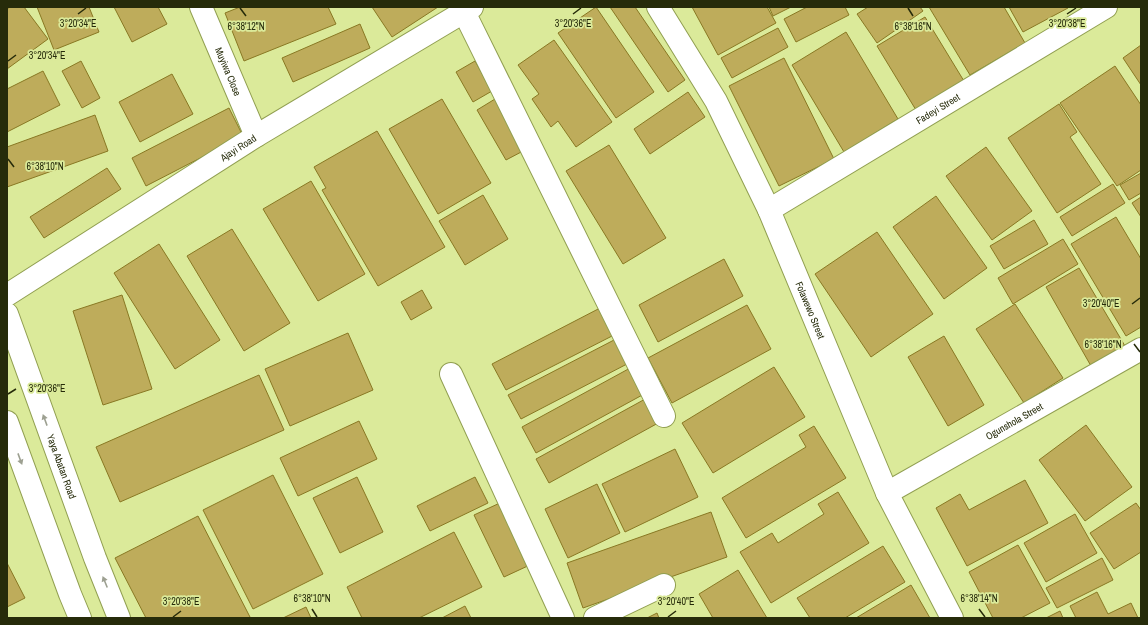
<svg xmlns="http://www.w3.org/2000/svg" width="1148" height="625" font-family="'Archivo Narrow',sans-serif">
<rect width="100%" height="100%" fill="#dbea9a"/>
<path fill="#beac5b" stroke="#897823" d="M10,7H24L48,39L7,69V9Z
M37,7H89L99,32L54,50Z
M114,7H158L167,24L132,42Z
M240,7H328L336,24L244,61L225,13Z
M372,7H438L392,37Z
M596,7L654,92L616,118L558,33Z
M610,7H635L685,80L668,92Z
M692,7H767L776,23L718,55Z
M769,7H791L773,16Z
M807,7H845L849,15L796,42L784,19Z
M868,7H920L923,11L877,43L857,14Z
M929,7H1004L1025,43L970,75Z
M1009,7H1067L1068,8L1023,32Z
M925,17L967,86L919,115L877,46Z
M360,24L370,48L293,82L282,58Z
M778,28L788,47L732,78L721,58Z
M846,32L898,119L844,152L792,65Z
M554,40L612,122L576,147L558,121L551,127L532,99L539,94L518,65Z
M1141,45V85L1123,58Z
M784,58L834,159L779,186L729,86Z
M81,61L100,98L82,108L62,71Z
M475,61L492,91L473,102L456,72Z
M1115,66L1141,105V170L1117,186L1060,103Z
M43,71L60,105L7,132V89Z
M172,74L193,114L140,142L119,102Z
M688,92L705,117L650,154L634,129Z
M442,99L491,183L438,214L389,129Z
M495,99L525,150L506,160L477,110Z
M1059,104L1077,132L1070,137L1101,184L1057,213L1008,138Z
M229,108L243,136L146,186L132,158Z
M95,115L108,151L7,187V147Z
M377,131L445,247L378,286L322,190L326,188L314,167Z
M609,145L666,238L623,264L566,171Z
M986,147L1032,211L992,240L946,176Z
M107,168L121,189L44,238L30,217Z
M1141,173V193L1129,200L1120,185Z
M311,181L365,274L318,301L263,209Z
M1113,184L1125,203L1072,236L1060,217Z
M483,195L508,239L465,265L439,221Z
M936,196L987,268L944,299L893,227Z
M1141,197V217L1132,203Z
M1116,217L1141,259V327L1126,336L1071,244Z
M1034,220L1048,244L1004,269L990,246Z
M232,229L290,323L244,351L187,256Z
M877,232L933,314L871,357L815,274Z
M1063,239L1078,264L1013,304L998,278Z
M159,244L220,340L175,369L114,273Z
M724,259L743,296L658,342L639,305Z
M1079,268L1125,346L1091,366L1046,287Z
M422,290L432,308L411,320L401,302Z
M122,295L152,389L103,405L73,311Z
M1015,304L1063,378L1024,403L976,329Z
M747,305L771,349L672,403L648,358Z
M602,307L616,334L506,390L492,364Z
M348,333L373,390L290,426L265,369Z
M944,336L984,405L948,426L908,357Z
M614,340L627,364L521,419L508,395Z
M632,367L646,393L536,453L522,427Z
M774,367L805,417L713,473L682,423Z
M259,375L284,430L120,502L96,447Z
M647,398L660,422L549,483L536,459Z
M359,421L377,459L298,496L280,458Z
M1086,425L1132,487L1085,521L1039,460Z
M814,426L846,478L746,538L722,498L806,447L799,435Z
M675,449L698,497L625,532L602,484Z
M273,475L323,574L253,609L203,510Z
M357,477L383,532L340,553L313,498Z
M475,477L488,503L430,531L417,506Z
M1025,480L1048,523L967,566L936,508L960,494L969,510Z
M597,484L620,533L568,558L545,509Z
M838,492L869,543L771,603L740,552L772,533L778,543L824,514L818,504Z
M502,502L532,564L504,577L474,515Z
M1136,503L1141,510V552L1114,569L1090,533Z
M711,512L727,557L583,608L567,563Z
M1075,514L1097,553L1046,582L1024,543Z
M198,516L250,617L247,618H146L115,558Z
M454,532L482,587L419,618H362L347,587Z
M1018,545L1050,603L1021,618H993L969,572Z
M883,546L905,582L845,618H810L797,598Z
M1102,558L1113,580L1057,608L1046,588Z
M7,563L25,598L7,607Z
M738,570L767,618H713L699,594Z
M911,585L930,618H856Z
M1097,592L1108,614L1131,603L1138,618H1076L1070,606Z
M465,606L471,618H442Z
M306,607L311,618H283Z
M1060,611L1063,618H1046Z
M657,613L659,618H647Z"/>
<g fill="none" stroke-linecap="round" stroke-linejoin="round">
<defs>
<g id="minor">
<path id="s1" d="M201,7L256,136"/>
<path id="s2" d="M658,7L716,101L769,210L887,493L952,618"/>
<path d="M464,12L664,416"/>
<path id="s3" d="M769,210L1106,7"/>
<path id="s4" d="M7,295L256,136L472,7"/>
<path d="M451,374L563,618"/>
<path id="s5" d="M887,493L1141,349"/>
<path d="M595,618L664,585"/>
</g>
<g id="major">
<path id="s6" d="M7,314L95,558L119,618"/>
<path d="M7,422L70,594L80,618"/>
</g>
</defs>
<use href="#minor" stroke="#919f51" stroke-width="24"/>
<use href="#major" stroke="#919f51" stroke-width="24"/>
<use href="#minor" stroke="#fff" stroke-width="22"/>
<use href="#major" stroke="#fff" stroke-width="22"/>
</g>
<defs><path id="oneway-solid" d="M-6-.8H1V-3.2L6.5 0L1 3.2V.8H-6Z"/></defs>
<g fill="#9da091">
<use href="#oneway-solid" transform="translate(45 420) rotate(-110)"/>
<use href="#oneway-solid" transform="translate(20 459) rotate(70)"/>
<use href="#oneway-solid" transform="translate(105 582) rotate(-112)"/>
</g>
<path fill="none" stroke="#262b0a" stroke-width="1.5" d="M240,8L246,16M908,8L913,16M78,14L86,8M573,14L581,8M1067,14L1076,8M8,61L16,55M8,159L14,167M1132,304L1140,298M1134,344L1140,352M8,394L16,389M312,609L317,617M979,609L985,617M173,617L181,611M668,617L676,611"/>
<g text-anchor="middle" stroke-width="3.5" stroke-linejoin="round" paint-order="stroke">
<g font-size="10" fill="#262b0a" stroke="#dbea9a">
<text dy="4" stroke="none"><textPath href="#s1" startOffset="70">Muyiwa Close</textPath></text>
<text dy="4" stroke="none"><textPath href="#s3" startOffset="197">Fadeyi Street</textPath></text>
<text dy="4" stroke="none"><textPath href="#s4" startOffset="274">Ajayi Road</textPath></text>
<text dy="4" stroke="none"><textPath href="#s2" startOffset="340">Folawewo Street</textPath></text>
<text dy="4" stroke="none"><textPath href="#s5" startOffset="146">Ogunshola Street</textPath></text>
<text dy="4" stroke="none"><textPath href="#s6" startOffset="162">Yaya Abatan Road</textPath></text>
</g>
</g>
<g font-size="10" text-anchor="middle" fill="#262b0a" stroke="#dbea9a" stroke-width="3.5" stroke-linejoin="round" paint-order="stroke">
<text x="78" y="27">3°20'34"E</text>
<text x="573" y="27">3°20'36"E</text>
<text x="1067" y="27">3°20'38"E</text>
<text x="246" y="30">6°38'12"N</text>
<text x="913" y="30">6°38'16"N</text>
<text x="47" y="59">3°20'34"E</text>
<text x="45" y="170">6°38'10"N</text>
<text x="1101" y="307">3°20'40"E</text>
<text x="1103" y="348">6°38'16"N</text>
<text x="47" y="392">3°20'36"E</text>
<text x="312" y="602">6°38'10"N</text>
<text x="979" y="602">6°38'14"N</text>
<text x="181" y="605">3°20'38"E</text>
<text x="676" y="605">3°20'40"E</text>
</g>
<rect width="1148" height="625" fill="none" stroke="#262b0a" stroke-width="16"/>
</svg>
